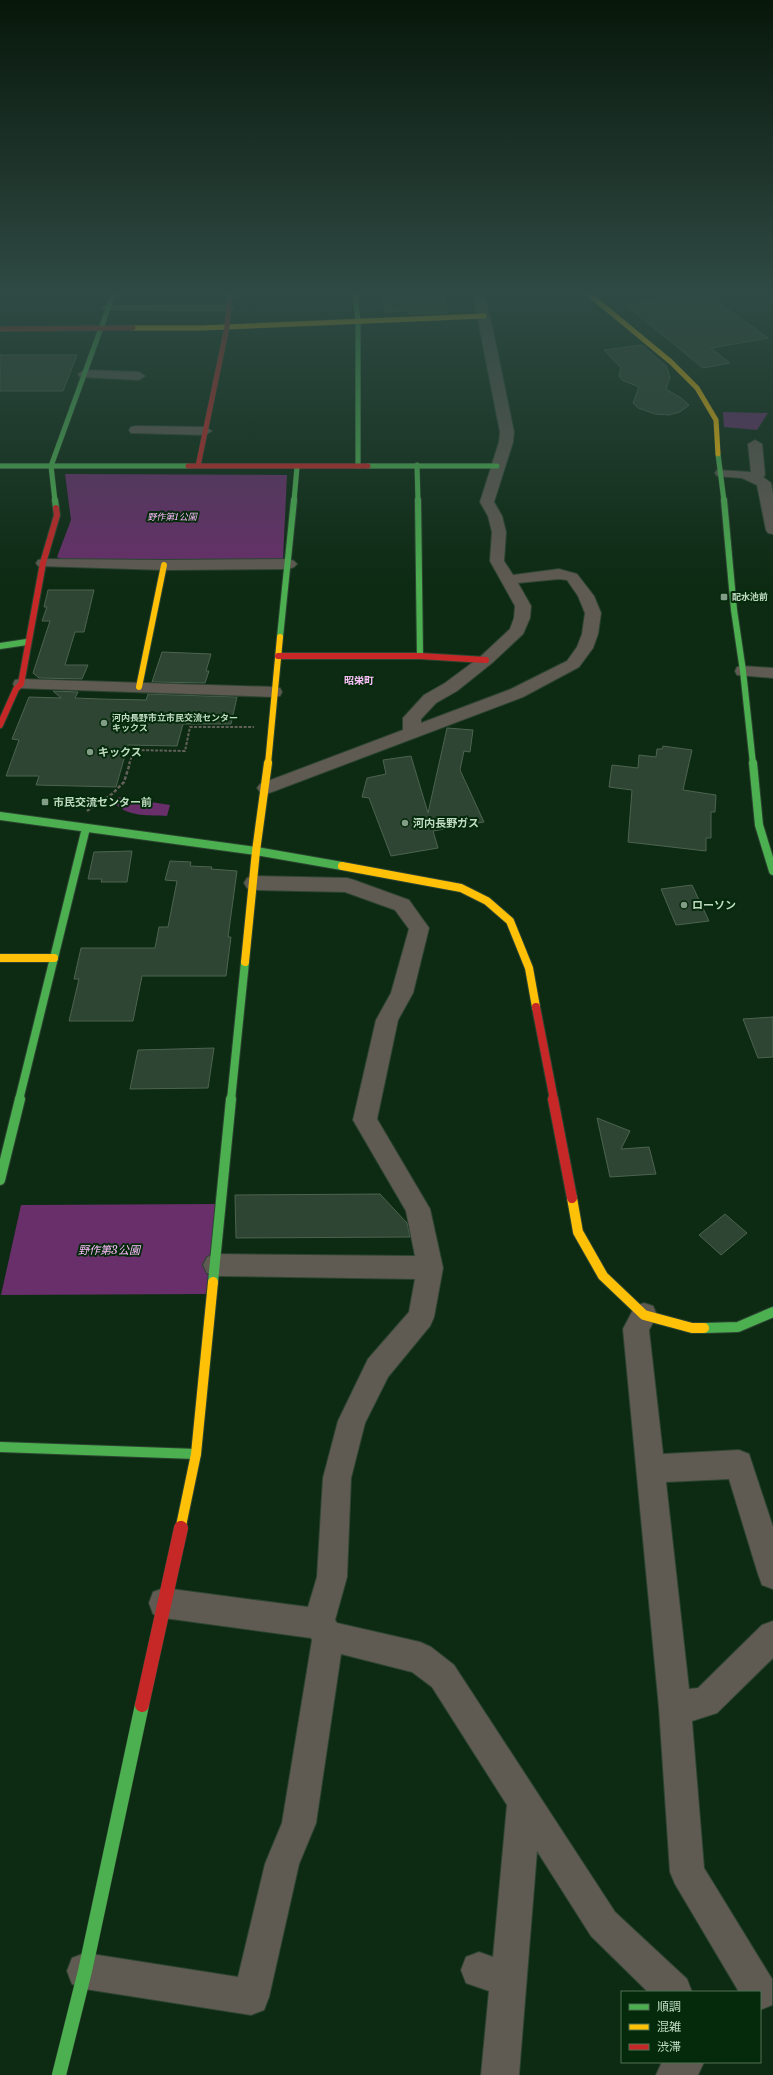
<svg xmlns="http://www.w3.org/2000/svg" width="773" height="2075" font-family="'Libre Baskerville','Noto Sans JP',serif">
<rect width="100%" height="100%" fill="#0d2a13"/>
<path fill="#682f6b" d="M723,412L768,413L757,430L724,427Z
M65,474L287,475L283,560L62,559L57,557L71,520Z
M118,797L170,805L167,816C149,815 131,817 116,805Z
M216,1204L207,1294L1,1295L21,1205Z"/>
<path fill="#2f4533" stroke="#4c6350" d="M382,295H443L448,313L409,314V311L385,312Z
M677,295H708L768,338L711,348L730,363L703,368L626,305L681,297Z
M642,345L666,366L670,377L666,389L681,398L689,405L680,412L669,415L655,414L638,408L633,403L639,387L622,380L619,376L621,368L604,350Z
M0,355H77L63,391H0Z
M48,590H94L84,632H75L65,665H88L82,679L39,678L33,673L50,621H42L47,607H44Z
M162,652L211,654L206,671H209L205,683L152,682Z
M53,691L78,692L75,698L101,699L146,700L148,694L237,697L231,724H183L177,746L128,745L116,787L36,785L39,776H6L19,740L12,739L29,697L61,698Z
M447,728L473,730L470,752L464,751L460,770L484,822L433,831L438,848L391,856L369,798L362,797L367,778L386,774L383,760L411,756L428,813Z
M663,746L692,750L683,790L716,795L715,812H711V838H706V851L628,842L632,790L609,787L612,765L638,768L639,755L656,757L657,749H662Z
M132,851L127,882H101L102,879H88L94,852Z
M170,861L191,862L190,866L212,867L211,869L237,871L228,937H231L226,976H142L133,1021H69L79,979H74L81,948H155L159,927H168L177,881L165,880Z
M692,885L709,921L676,925L661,889Z
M773,1017V1057L758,1058L743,1019Z
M214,1048L208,1088L130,1089L138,1050Z
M597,1118L630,1131L621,1149L649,1147L656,1174L610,1177Z
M380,1194L407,1223L410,1237L236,1238L235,1195Z
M725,1214L747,1233L721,1255L699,1235Z"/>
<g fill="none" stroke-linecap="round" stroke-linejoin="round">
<defs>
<path id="street" d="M473,295H484L490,316L514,432L513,442L494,502L502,516L506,532L504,561L513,575L559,569L577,574L594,596L601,613L598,634L593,648L579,667L523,697L272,792L266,794L260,792L257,788L260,784L403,730V718L424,695L445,683L480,657L510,629L514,618L515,606L490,561L492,532L488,516L480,502L499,442L500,432ZM559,579L567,580L578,596L585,613L582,634L577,647L567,661L511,689L421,723V719L436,703L457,691L492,663L523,634L530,618L531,606L518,583Z
M108,305H228L234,308L228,311L104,310L102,308L104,306Z
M84,370L139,372L145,376L139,380L80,377L78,374Z
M136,426L205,427L212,431L205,435L131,433L129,430L131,427Z
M755,440L762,444L765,475L763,477L771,483L773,494V534L768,533L766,530L757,485L742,478L717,476L715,473L717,470L751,472L748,444Z
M43,559L164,560L289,559L294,561L297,564L294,567L289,569L164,570L38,566L36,563L38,560Z
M743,666L773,668V678L737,675L735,671L737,667Z
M21,679L274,687L280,688L282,692L280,696L274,697L15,688L13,684L15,680Z
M254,876L347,878L354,880L409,900L429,928L413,993L398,1020L377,1119L430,1209L443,1268L434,1317L430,1326L388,1377L365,1423L351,1478L347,1577L335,1620L337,1623L420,1642L431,1647L454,1665L615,1912L687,1979L692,1992H648L591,1936L537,1851L519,2075H481L489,1991L466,1983L461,1970L466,1957L479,1952L493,1957L507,1805L432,1687L412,1672L341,1654L316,1823L299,1864L269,1997L264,2010L251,2015L85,1989L72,1984L67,1971L72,1958L85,1953L238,1977L265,1864L282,1823L312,1640L311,1638L164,1618L153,1614L149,1603L153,1592L164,1588L308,1607L317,1577L323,1478L338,1421L368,1359L409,1312L415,1279L216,1276L207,1273L203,1265L207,1257L216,1254L415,1256L406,1211L353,1120L376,1020L391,993L409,929L395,910L345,892L254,890L247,888L244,883L247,878Z
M644,1303L653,1306L657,1315L649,1330L663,1454L739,1450L749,1454L773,1527V1589L762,1585L758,1574L729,1479L666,1482L689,1689L698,1688L762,1625L773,1621V1658L717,1713L692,1721L704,1868L772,1979V2005L760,2010V1992H739L675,1884L670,1872L659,1708L623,1329L635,1306Z
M662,2062H704L698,2075H656Z"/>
<path id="fast-far4" d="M355,295L358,321V466
M718,454L724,501
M417,465L418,501
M0,466H188
M368,466H497
M55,501L51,466L113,295
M294,501L297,467"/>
<path id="fast-far3" d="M55,500L56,508
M418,500L420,656
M724,500L734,610L743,671L753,764
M280,637L294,500
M0,646L27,642"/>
<path id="fast-far2" d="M753,763L759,825L773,871
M0,816L256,851L342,866
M19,1100L86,828
M231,1100L245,962"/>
<path id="fast-far1" d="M0,1180L20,1099
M213,1282L231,1099
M704,1328L738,1327L773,1312
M0,1447L196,1454"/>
<path id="fast" d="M59,2075L85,1971L142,1705"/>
<path id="slow-far3" d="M590,295L671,362L697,388L716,420L718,454
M133,328H201L484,316"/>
<path id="slow-far2" d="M139,687L164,565
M268,764L280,637"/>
<path id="slow-far1" d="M342,866L461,888L487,901L510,921L529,968L536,1007
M0,958H54
M245,962L256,851L268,763"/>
<path id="slow" d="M572,1198L578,1232L603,1276L644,1315L692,1328H704
M181,1526L196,1454L213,1282"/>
<path id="jam-far4" d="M0,329L133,328
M188,466H368
M198,466L227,327L230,295"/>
<path id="jam-far3" d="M278,656H420L486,660
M0,725L16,689L21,684L43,563L57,515L56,508"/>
<path id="jam-far2" d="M536,1007L554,1100"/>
<path id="jam-far1" d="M553,1099L572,1198
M180,1529L181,1526"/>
<path id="jam" d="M142,1705L181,1528"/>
</defs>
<use href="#street" stroke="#2c4431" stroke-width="2"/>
<use href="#fast-far4" stroke="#2c4431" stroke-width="6"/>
<use href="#fast-far3" stroke="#2c4431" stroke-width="8"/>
<use href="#fast-far2" stroke="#2c4431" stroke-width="10"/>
<use href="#fast-far1" stroke="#2c4431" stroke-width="12"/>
<use href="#fast" stroke="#2c4431" stroke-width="15"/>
<use href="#slow-far3" stroke="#2c4431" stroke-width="6"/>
<use href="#slow-far2" stroke="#2c4431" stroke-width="8"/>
<use href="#slow-far1" stroke="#2c4431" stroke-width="10"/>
<use href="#slow" stroke="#2c4431" stroke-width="12"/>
<use href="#jam-far4" stroke="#2c4431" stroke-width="6"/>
<use href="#jam-far3" stroke="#2c4431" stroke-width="8"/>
<use href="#jam-far2" stroke="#2c4431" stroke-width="10"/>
<use href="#jam-far1" stroke="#2c4431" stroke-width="12"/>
<use href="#jam" stroke="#2c4431" stroke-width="15"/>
<path stroke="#616159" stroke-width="2" stroke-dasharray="3 1.5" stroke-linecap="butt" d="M129,764L134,750L185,751L190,727H254"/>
<path stroke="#616159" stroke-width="2.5" stroke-dasharray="3.5 2" stroke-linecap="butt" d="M87,811L112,794L124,782L130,763"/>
<use href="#street" fill="#5f5a52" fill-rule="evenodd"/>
<use href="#fast-far4" stroke="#4caf50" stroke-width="5"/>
<use href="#fast-far3" stroke="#4caf50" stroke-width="6"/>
<use href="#fast-far2" stroke="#4caf50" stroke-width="8"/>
<use href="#fast-far1" stroke="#4caf50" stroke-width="10"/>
<use href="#fast" stroke="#4caf50" stroke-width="14"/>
<use href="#slow-far3" stroke="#ffc107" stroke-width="5"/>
<use href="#slow-far2" stroke="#ffc107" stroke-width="6"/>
<use href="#slow-far1" stroke="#ffc107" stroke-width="8"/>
<use href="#slow" stroke="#ffc107" stroke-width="10"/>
<use href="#jam-far4" stroke="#c62828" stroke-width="5"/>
<use href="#jam-far3" stroke="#c62828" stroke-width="6"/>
<use href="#jam-far2" stroke="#c62828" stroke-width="8"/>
<use href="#jam-far1" stroke="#c62828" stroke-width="10"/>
<use href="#jam" stroke="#c62828" stroke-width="14"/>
</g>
<linearGradient id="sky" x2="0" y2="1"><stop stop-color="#07170a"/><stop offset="0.5" stop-color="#2f4a44"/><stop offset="1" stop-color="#2f4a44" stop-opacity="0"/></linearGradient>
<rect width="773" height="585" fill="url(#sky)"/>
<g fill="#829d85" stroke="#042a0b" stroke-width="1.5">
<rect x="720" y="593" width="8" height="8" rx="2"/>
<circle cx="104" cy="723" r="4"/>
<circle cx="90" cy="752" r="4"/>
<rect x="41" y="798" width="8" height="8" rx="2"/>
<circle cx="405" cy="823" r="4"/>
<circle cx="684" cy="905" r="4"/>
</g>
<g text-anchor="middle" stroke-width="4" stroke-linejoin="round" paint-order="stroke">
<g font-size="9" font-style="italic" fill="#fcbbfc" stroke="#042a0b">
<text x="172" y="520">野作第1公園</text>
</g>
<g font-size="9" font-weight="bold" fill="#c1dbc2" stroke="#042a0b" text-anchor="start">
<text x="732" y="600">配水池前</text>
<text x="112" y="721">河内長野市立市民交流センター<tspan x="112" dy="10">キックス</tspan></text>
</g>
<g font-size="10" font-weight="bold" fill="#fcc1fb" stroke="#042a0b">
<text x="359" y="684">昭栄町</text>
</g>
<g font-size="11" font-weight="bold" fill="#c1dbc2" stroke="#042a0b" text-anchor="start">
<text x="98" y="756">キックス</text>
<text x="53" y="806">市民交流センター前</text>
<text x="413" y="827">河内長野ガス</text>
<text x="692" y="909">ローソン</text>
</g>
<g font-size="11" font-style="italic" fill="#fcbbfc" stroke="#042a0b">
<text x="109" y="1254">野作第3公園</text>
</g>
</g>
<rect x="621" y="1991" width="140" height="72" fill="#042a0b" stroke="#507154"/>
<rect x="629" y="2004" width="20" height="6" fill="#4caf50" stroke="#507154"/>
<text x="657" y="2011" font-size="12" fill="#c1dbc2">順調</text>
<rect x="629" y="2024" width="20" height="6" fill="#ffc107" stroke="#507154"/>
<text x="657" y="2031" font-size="12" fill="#c1dbc2">混雑</text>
<rect x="629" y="2044" width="20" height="6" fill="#c62828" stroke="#507154"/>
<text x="657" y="2051" font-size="12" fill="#c1dbc2">渋滞</text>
</svg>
